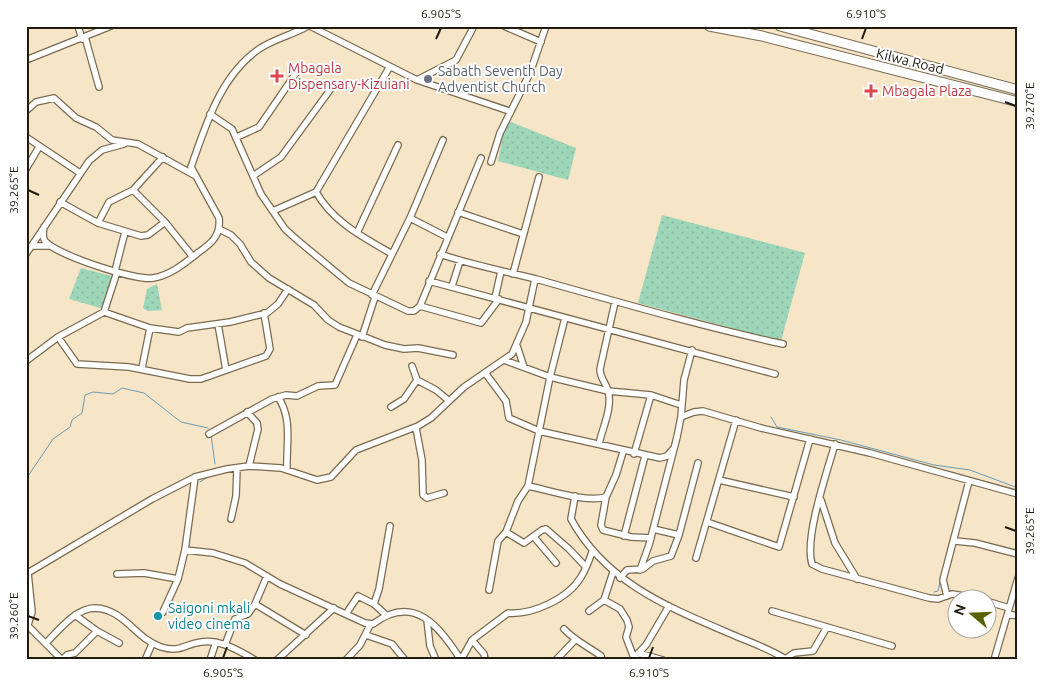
<svg xmlns="http://www.w3.org/2000/svg" width="1044" height="686" font-family="Ubuntu,sans-serif">
<defs>
<pattern id="grass-dots" width="8" height="8" patternUnits="userSpaceOnUse" patternTransform="scale(1.25)"><rect width="8" height="8" fill="#9dd6b9"/><path d="M2 2h.1M6 6h.1" fill="none" stroke="#87b79e" stroke-width="1.8" stroke-linecap="round"/></pattern>
</defs>
<rect width="100%" height="100%" fill="#f6e5c7"/>
<path fill="url(#grass-dots)" d="M511,122L576,148L568,180L498,161L505,125Z
M662,215L805,253L781,341L638,303Z
M81,268L116,277L104,309L69,299Z
M157,284L162,310L148,311L143,308L147,289Z"/>
<g fill="none" stroke-linecap="round" stroke-linejoin="round">
<path stroke="#6b9ab3" stroke-width="1" d="M771,417L777,427L841,440L934,465L970,470L1018,488
M211,435L215,464
M26,479L53,439L70,427L72,420L82,413L85,395L93,392L113,394L122,388L144,393L181,422L208,428
M200,482L208,477
M934,592L938,591L943,569"/>
<defs>
<path id="minor" d="M78,26L82,39
M310,26L417,80L509,111
M504,26L541,42
M85,37L99,87
M26,60L111,26
M417,80L456,60L474,26
M26,111L36,102L54,98L76,118L96,127L112,140L138,144L194,175
M210,114L232,129L261,194L285,229L296,239L349,283L408,311H414L420,306L481,158
M26,137L80,173
M237,137L259,127L298,70
M491,162L500,133L530,73L546,26
M26,169L39,147
M253,176L281,157L330,90
M133,190L165,222L193,257
M316,192C333,222 363,237 392,254
M60,202L98,223L141,236L148,235L165,222
M273,211L316,192L389,68
M458,212L523,234
M410,218L447,237
M98,223L109,202L133,190L163,157
M44,227C43,232 42,237 45,241C56,255 136,281 153,278C171,275 185,263 199,252C212,243 221,235 219,218L191,167C206,125 220,76 259,49C274,39 292,35 308,26
M219,229L231,235L240,244L251,262L269,278L314,305L328,320L339,327L385,345L404,349L418,348L453,355
M357,233L398,145
M31,246H50
M26,254L89,161L102,150L124,144
M440,254C471,265 504,271 536,279C618,302 700,326 783,344
M115,271L125,232
M513,274L539,177
M429,281L775,374
M452,286L460,261
M372,295L410,218L443,140
M495,298L501,271
M420,306L481,323L499,299
M104,312L150,328L179,332L187,328L230,322L267,313L278,304L288,289
M218,324L226,370
M58,337L77,364L129,367L190,379H201L266,356L270,349L264,313
M362,337L375,297
M517,346L524,367
M504,360L550,377L608,391L651,395L681,405
M26,361L58,337L104,312L117,272
M412,366L417,380
M142,368L150,328
M486,374L506,401L509,418L539,431L660,458L667,456L674,448
M278,397C293,419 286,445 287,469
M391,407L404,399L417,380L436,390L448,400
M247,412L257,423L258,429L249,466
M681,417L694,412L703,411L761,428L870,453L1018,494
M416,428L422,460L423,495L427,498L444,493
M209,434L272,399L286,395L297,396L318,386L335,385L357,335
M599,444C602,429 613,407 608,391C606,382 600,379 600,369L615,302
M835,444C827,472 804,538 812,564L822,569L929,598L938,599L952,594L976,598
M634,454L651,395
M719,480L794,497
M528,486C549,490 586,503 606,497L616,475L623,452
M575,496L571,519C607,585 673,609 738,637C755,644 772,650 787,660
M606,497L601,525L603,530L631,537L651,538
M821,500L835,543L857,579
M231,519L236,496L237,468
M707,522L779,547L810,439
M653,529L679,535
M506,532L524,543L542,530L546,529L569,549L586,567
M624,536L645,456
M534,537L556,563
M955,541L975,543L1018,554
M185,550L213,553L245,563L280,584L365,623L373,624C414,593 439,626 461,660
M696,558L736,420
M640,570L649,545L677,437L681,417L684,380L692,350
M26,574L152,499L195,477L227,469L249,466L281,468L317,480L331,477L356,450L418,426L431,418L464,387L512,354L526,322L535,279
M117,574L144,573L178,579L185,550L195,477
M620,578L627,570L643,569L653,561L671,556L679,535L698,463
M489,590L498,541L506,532L518,501L528,486L550,377L565,318
M947,596L943,580L969,481
M604,600L620,609L627,620L629,627L626,637L634,658
M986,601L1009,608
M255,604L306,635
M374,604L379,589L390,526
M589,611L604,600L613,572
M772,611L892,646
M163,612L178,579
M346,614L358,596L374,604L386,615
M1008,614L1018,616
M75,615L97,631L119,643
M427,620L430,646L436,660
M29,627L62,660
M564,629C575,641 589,647 601,656L602,660
M26,631L32,612L28,573
M366,635L392,644L405,660
M472,640L484,654L485,660
M46,643C59,630 76,608 95,608C124,609 136,639 161,647C181,653 184,644 201,642C220,639 240,651 255,660
M225,645L235,619L248,614L255,604L267,576
M638,653L663,660
M785,659L794,653L813,651L827,627
M62,660L67,655L75,653L97,631
M145,660L152,644
M210,660L216,642
M277,660L334,608
M346,660L360,645L370,625
M461,660L472,640L508,613C532,615 568,599 581,577C586,569 589,561 592,552
M556,660L575,640
M632,660L646,645L669,606
M994,660L1018,578"/>
<path id="trunk" d="M709,26L762,36L1018,102
M780,26L1018,90"/>
</defs>
<use href="#minor" stroke="#7a6b50" stroke-width="8"/>
<use href="#trunk" stroke="#7a6b50" stroke-width="11"/>
<use href="#minor" stroke="#fff" stroke-width="5.5"/>
<use href="#trunk" stroke="#fff" stroke-width="9"/>
</g>
<path fill="none" stroke="#211b10" stroke-width="2" d="M436,39L441,28M862,39L866,28M1005,102L1016,106M28,190L39,195M1005,527L1016,531M28,616L39,620M223,658L227,647M649,658L653,647"/>
<g fill="#e0444e" stroke="#fff" stroke-width="2">
<path d="M274.5 68.5h5v5h5v5h-5v5h-5v-5h-5v-5h5z"/>
<path d="M868.5 83.5h5v5h5v5h-5v5h-5v-5h-5v-5h5z"/>
</g>
<circle fill="#6b7280" stroke="#fff" stroke-width="2" cx="428" cy="79" r="5"/>
<circle fill="#0f9aa8" stroke="#fff" stroke-width="2" cx="158" cy="616" r="5"/>
<g text-anchor="middle" stroke-width="4" stroke-linejoin="round" paint-order="stroke">
<g font-size="14" fill="#211b10" stroke="#fff">
<text transform="translate(910 61) rotate(14)" y="5">Kilwa Road</text>
</g>
<g font-size="14" fill="#be3a42" stroke="#fff" text-anchor="start">
<text x="288" y="73">Mbagala<tspan x="288" dy="16">Dispensary-Kizuiani</tspan></text>
<text x="882" y="96">Mbagala Plaza</text>
</g>
<g font-size="14" fill="#5b616d" stroke="#fff" text-anchor="start">
<text x="438" y="76">Sabath Seventh Day<tspan x="438" dy="16">Adventist Church</tspan></text>
</g>
<g font-size="14" fill="#0d838f" stroke="#fff" text-anchor="start">
<text x="168" y="613">Saigoni mkali<tspan x="168" dy="16">video cinema</tspan></text>
</g>
</g>
<rect width="1044" height="686" fill="none" stroke="#ffffff" stroke-width="55"/>
<g transform="translate(972 614) rotate(289)"><circle r="24" fill="#ffffff" stroke="#a6a49f"/>
<path d="M0-4L9 19L0 12L-9 19Z" fill="#5a6200"/>
<text y="-8" font-size="14" font-weight="bold" text-anchor="middle" fill="#211b10">N</text>
</g>
<rect x="28" y="28" width="988" height="630" fill="none" stroke="#211b10" stroke-width="2"/>
<g font-size="12" text-anchor="middle" fill="#211b10">
<text x="441" y="18">6.905°S</text>
<text x="866" y="18">6.910°S</text>
<text transform="translate(1030 106) rotate(-90)" y="4">39.270°E</text>
<text transform="translate(14 190) rotate(-90)" y="4">39.265°E</text>
<text transform="translate(1030 531) rotate(-90)" y="4">39.265°E</text>
<text transform="translate(14 616) rotate(-90)" y="4">39.260°E</text>
<text x="223" y="677">6.905°S</text>
<text x="649" y="677">6.910°S</text>
</g>
</svg>
